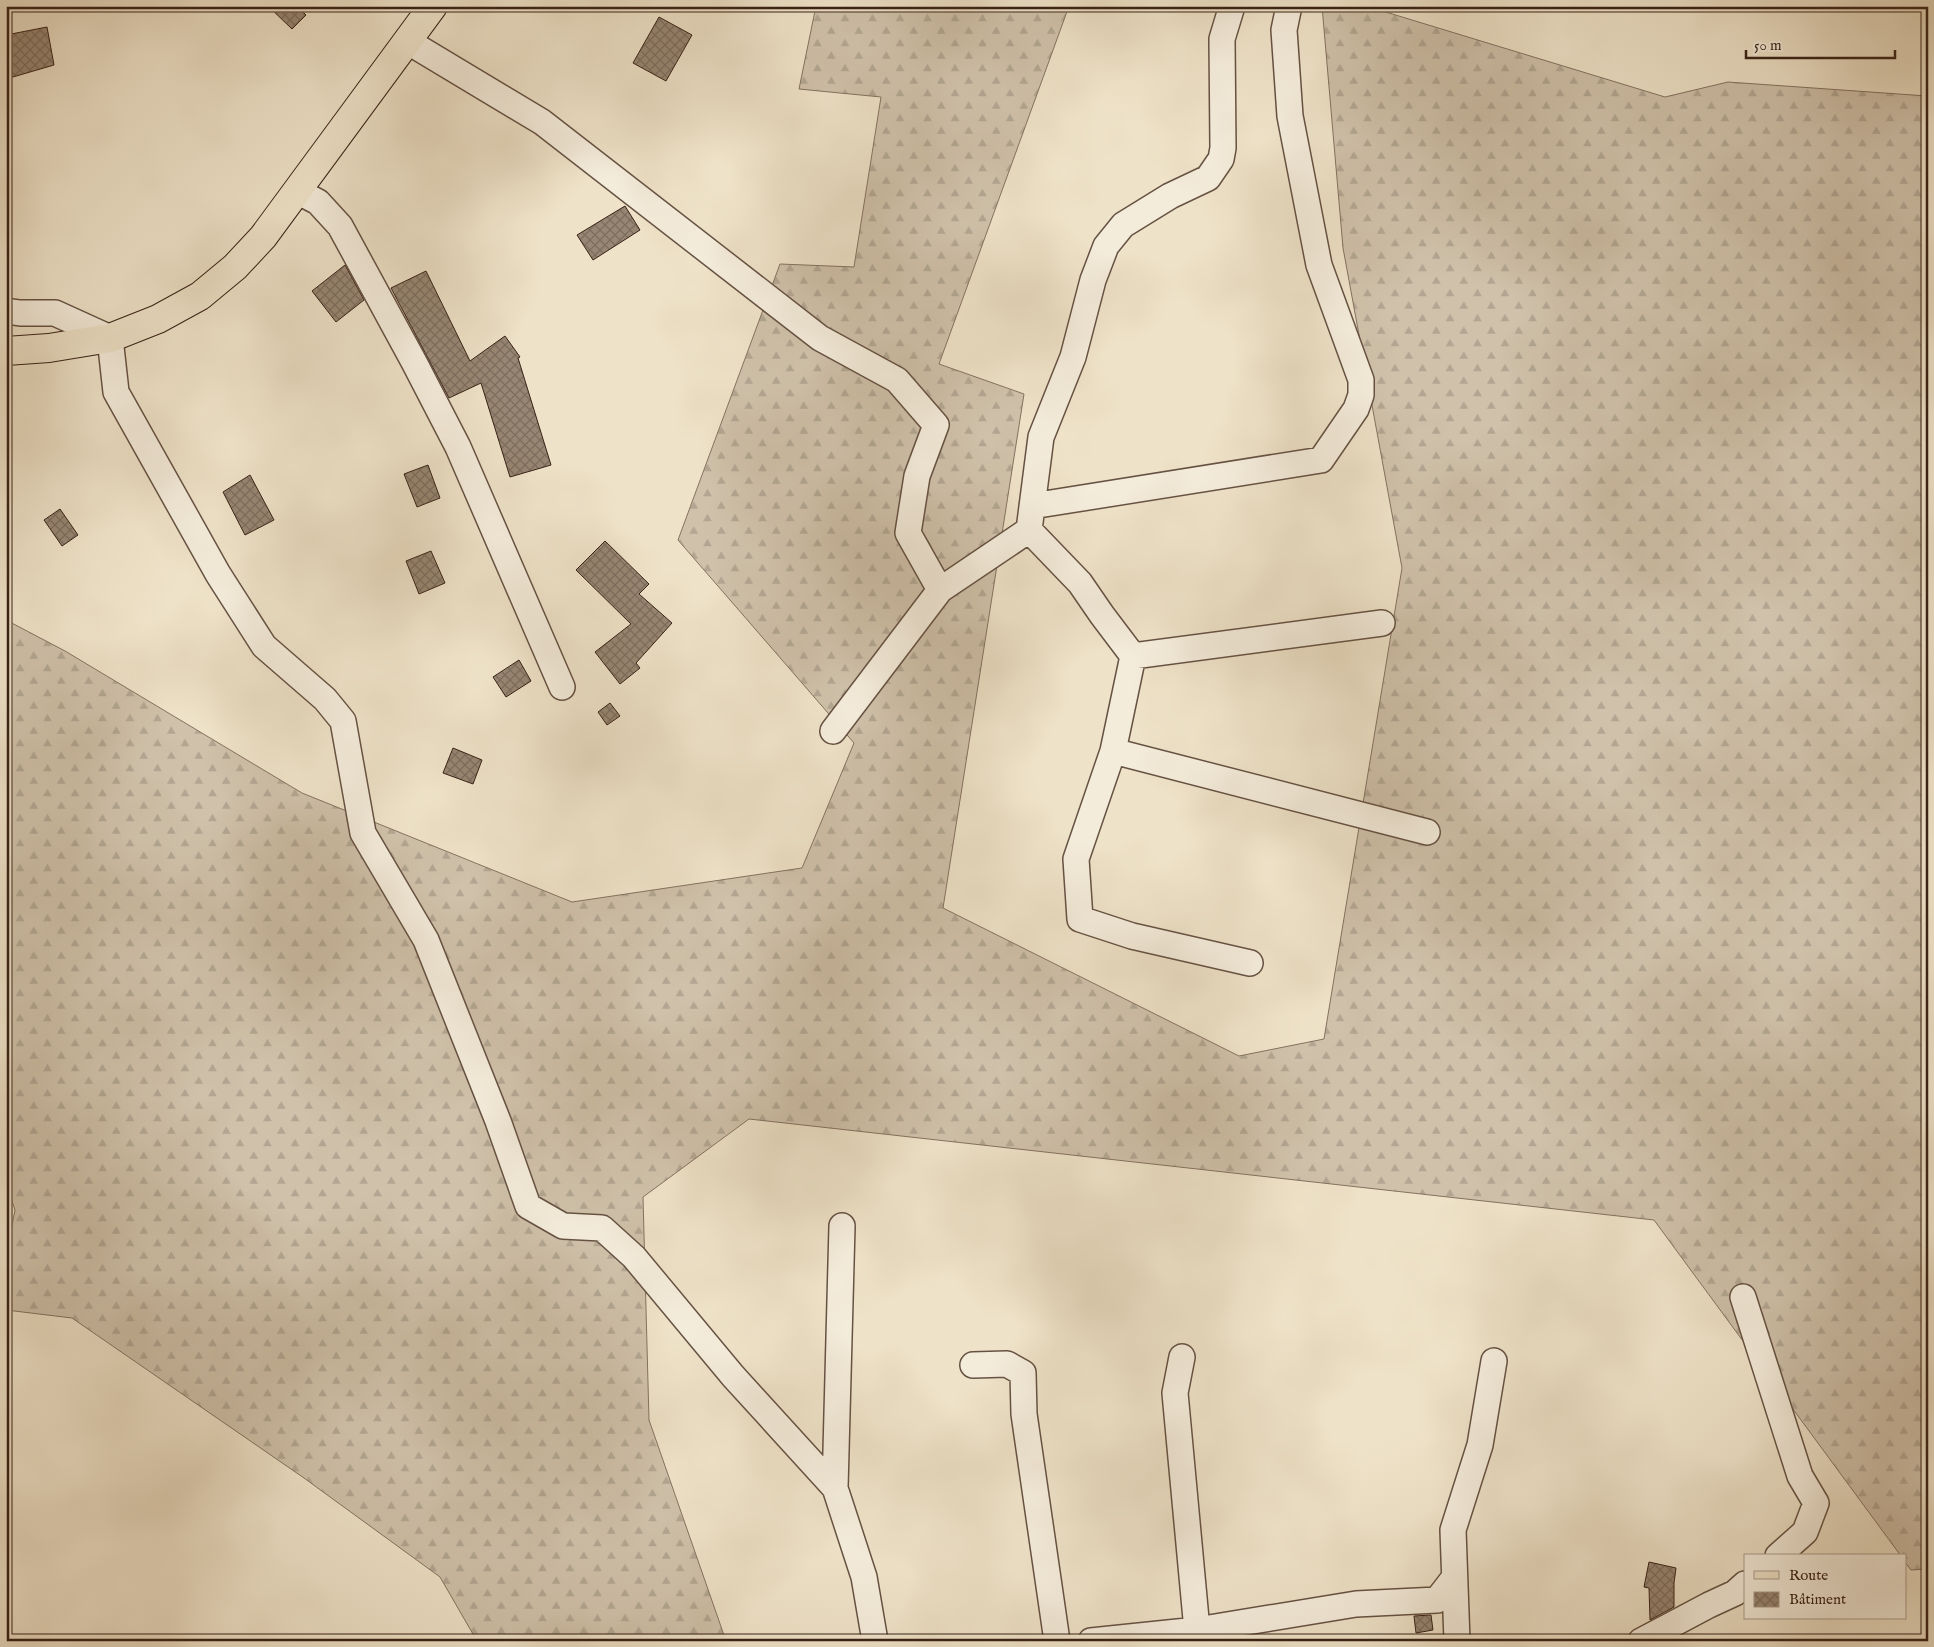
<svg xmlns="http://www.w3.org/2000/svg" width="1934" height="1647" font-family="'IM FELL English',serif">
<defs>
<pattern id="forest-firs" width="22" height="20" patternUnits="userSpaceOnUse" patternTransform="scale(1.25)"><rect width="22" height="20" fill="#cfc1aa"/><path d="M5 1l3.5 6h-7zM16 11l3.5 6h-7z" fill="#b2a692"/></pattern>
<pattern id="building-cross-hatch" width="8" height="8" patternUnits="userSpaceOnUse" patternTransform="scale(1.25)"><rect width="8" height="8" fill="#978673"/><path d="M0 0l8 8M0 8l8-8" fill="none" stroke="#7c6d5d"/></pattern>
</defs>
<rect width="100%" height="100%" fill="#eee2c8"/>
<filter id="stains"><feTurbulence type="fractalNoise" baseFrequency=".004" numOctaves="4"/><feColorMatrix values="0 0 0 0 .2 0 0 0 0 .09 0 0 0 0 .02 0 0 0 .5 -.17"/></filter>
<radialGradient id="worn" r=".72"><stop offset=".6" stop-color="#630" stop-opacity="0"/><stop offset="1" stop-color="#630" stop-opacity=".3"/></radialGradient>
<path fill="url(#forest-firs)" stroke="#847260" d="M816,6H1069L939,364L1024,394L943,908L1239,1056L1324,1039L1402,568L1343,248L1322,6H1366L1665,97L1728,82L1927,96L1928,1569L1911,1570L1905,1562V1556H1901L1654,1220L749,1119L643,1197L649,1420L726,1641H477L440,1577L304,1478L72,1318L6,1310V1257L15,1210L6,1183V620L65,651L302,793L572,902L802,868L854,743L678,540L780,264L854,267L881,97L799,89Z"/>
<path fill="url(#building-cross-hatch)" stroke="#382217" d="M268,6H297L306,15L292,29Z
M659,17L692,35L666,81L633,63Z
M47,27L54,65L6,79V35Z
M625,206L640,230L593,260L577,235Z
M345,265L364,300L336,322L312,291Z
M426,271L470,361L505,336L520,357L518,358L551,465L510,477L481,383L449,398L391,288Z
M428,465L440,498L417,507L404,474Z
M250,475L274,520L245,535L223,492Z
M60,509L78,535L62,546L44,520Z
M605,541L649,584L639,594L672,623L636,663L640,668L620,684L595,652L631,624L576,570Z
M431,551L445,583L419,594L406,561Z
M519,660L531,681L506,697L493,677Z
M610,703L620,716L607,725L598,712Z
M453,748L482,760L473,784L443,773Z
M1649,1562L1676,1568L1674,1583V1607L1650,1620L1649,1588L1644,1587Z
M1431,1615L1433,1630L1416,1633L1414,1616Z"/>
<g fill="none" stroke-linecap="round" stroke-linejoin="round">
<defs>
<path id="minor" d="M1232,6L1222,39L1223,148L1221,159L1208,178L1170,196L1123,225L1106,246L1093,280L1073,357L1041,437L1029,530L1080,583L1102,615L1133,656L1113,751L1076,859L1080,919L1132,936L1250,963
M407,41L542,122L820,338L897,380L936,425L917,476L908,533L940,590
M297,191L318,202L340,226L414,362L458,447L562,687
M6,311L20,313H55L110,338L116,392L218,574L264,646L325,699L343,721L363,833L426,940L498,1121L528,1206L563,1226L602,1228L634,1257L733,1376L835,1488L864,1577L875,1641
M1032,506L1321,460L1356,409L1361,395V380L1319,265L1290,116L1284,30L1289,6
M1133,656L1382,623
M833,731L940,590L1029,530
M1113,751L1427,832
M1743,1297L1800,1476L1816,1503L1805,1532L1778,1556
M1182,1357L1175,1393L1197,1630
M973,1365L1007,1364L1023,1373L1024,1414L1057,1641
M835,1488L842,1226
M1091,1641L1197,1630L1356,1604L1437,1600L1454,1578
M1457,1641L1453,1530L1480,1445L1494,1361
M1641,1641L1709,1605L1735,1593L1745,1584"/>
<path id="major" d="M6,351L49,348L110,338L158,319L200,296L235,267L263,237L433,6"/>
</defs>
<use href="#minor" stroke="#665243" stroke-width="28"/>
<use href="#major" stroke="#382217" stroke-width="30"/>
<use href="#minor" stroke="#f4ecdb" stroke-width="25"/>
<use href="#major" stroke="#eee2c8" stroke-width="28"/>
</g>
<rect width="1934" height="1647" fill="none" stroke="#eee2c8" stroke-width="25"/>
<rect x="8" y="8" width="1919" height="1632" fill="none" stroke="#382217" stroke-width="2.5"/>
<rect x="12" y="12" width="1909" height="1622" fill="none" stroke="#382217"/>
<rect x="1744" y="1554" width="162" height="65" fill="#f4ecdb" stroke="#a99b8d"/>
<rect x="1754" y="1571" width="25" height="8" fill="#eee2c8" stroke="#a99b8d"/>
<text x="1789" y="1580" font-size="15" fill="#382217">Route</text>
<rect x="1754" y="1592" width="25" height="15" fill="url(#building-cross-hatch)" stroke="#a99b8d"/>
<text x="1789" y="1604" font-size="15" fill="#382217">Bâtiment</text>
<path d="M1746 50v8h149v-8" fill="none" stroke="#382217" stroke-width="2.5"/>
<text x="1754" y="50" font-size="15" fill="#382217" stroke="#f4ecdb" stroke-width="4" paint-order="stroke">50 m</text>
<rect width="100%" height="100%" filter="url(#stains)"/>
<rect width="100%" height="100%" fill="url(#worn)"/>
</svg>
